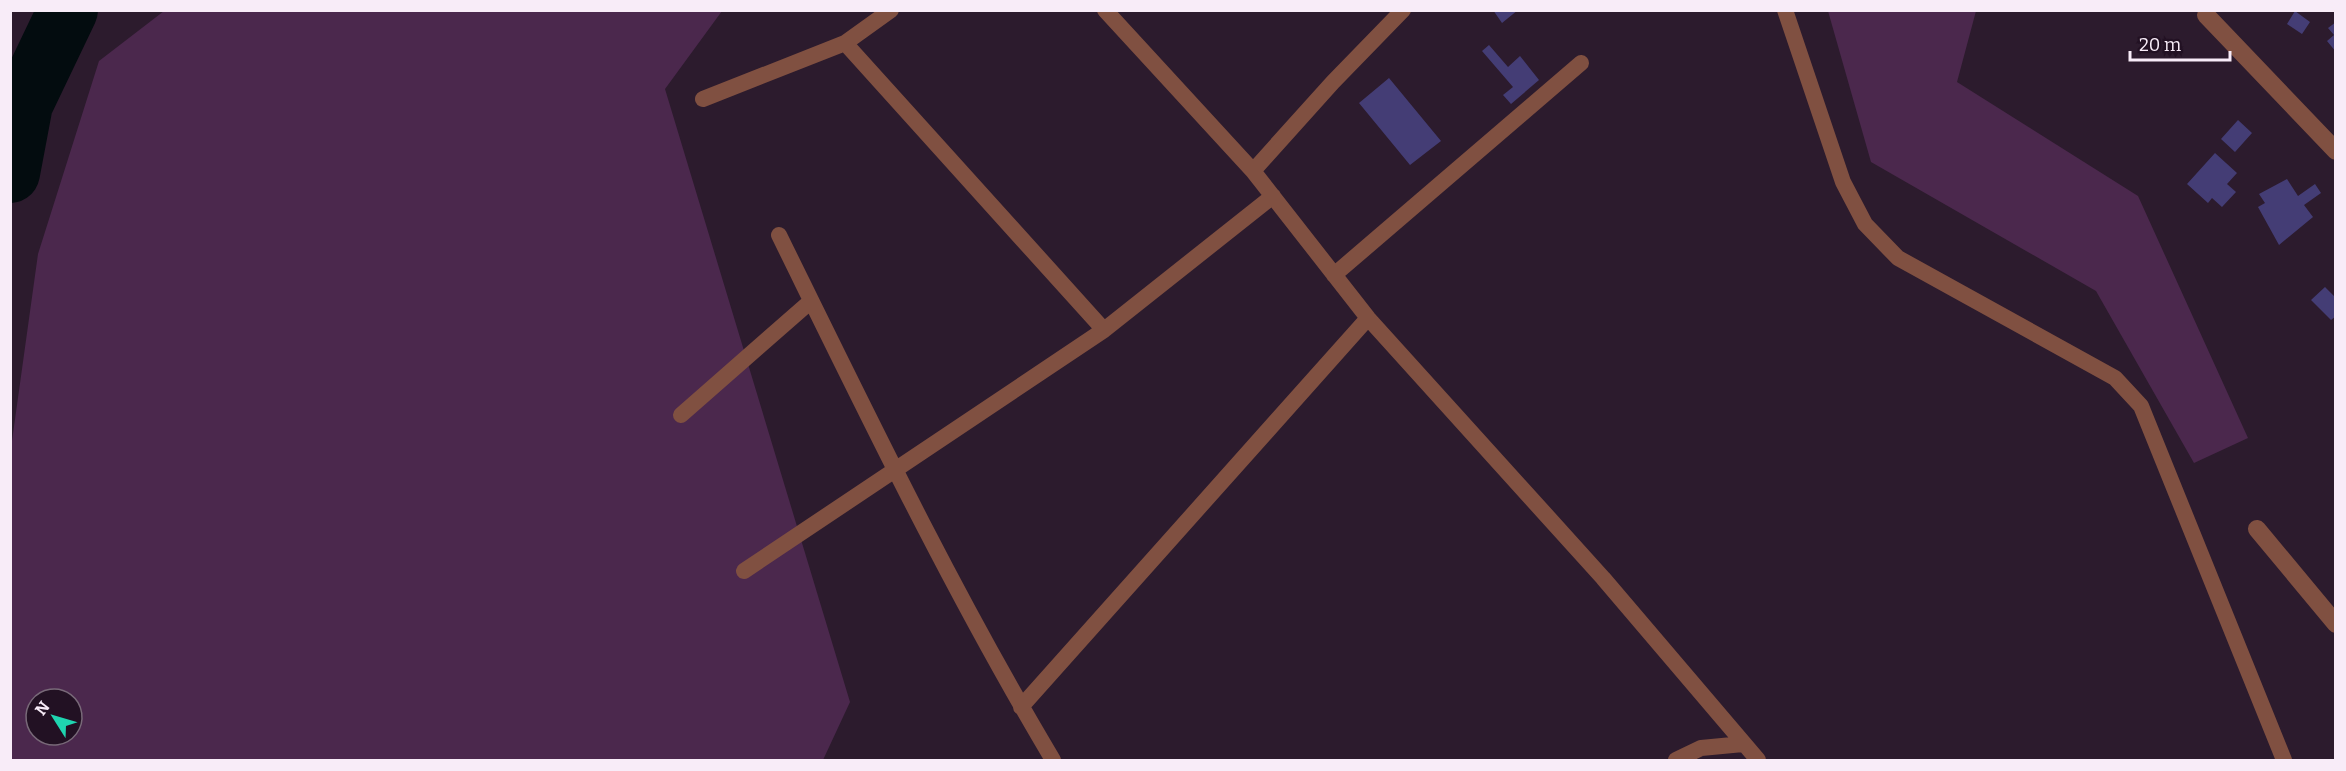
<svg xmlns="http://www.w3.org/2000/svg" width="2346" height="771" font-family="Bitter,serif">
<rect width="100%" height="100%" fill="#2c1b2d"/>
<path fill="#4b284d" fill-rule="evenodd" d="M164,11H722L665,89L850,702L823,760H11V448L38,254L99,61ZM36,699H72V735H36Z
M1828,11H1976L1957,82L2138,196L2248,438L2194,463L2096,291L1871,162Z"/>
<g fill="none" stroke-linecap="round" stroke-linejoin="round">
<path stroke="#030c0f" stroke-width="60" d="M10,173L23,104L68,10"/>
</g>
<path fill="#443d75" d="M1493,10H1518L1502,23Z
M2295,11L2310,22L2302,34L2287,24Z
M2336,22V52L2327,41L2334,35L2328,28Z
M1489,45L1508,67L1520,56L1539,80L1511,104L1503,95L1513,87L1482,51Z
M1389,78L1441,141L1410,165L1359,103Z
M2238,120L2252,133L2235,152L2221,139Z
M2215,153L2237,173L2227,184L2236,192L2222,207L2212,198L2208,203L2187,184Z
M2287,179L2298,196L2315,184L2321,193L2304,205L2313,217L2279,245L2258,207L2265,203L2259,194Z
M2325,287L2336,298V316L2331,320L2311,300Z"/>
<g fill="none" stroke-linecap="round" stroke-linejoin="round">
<path stroke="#805041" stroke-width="16" d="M1105,10L1253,171L1368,318L1603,578L1758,760
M1785,10L1843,182L1865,224L1898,258L2115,378L2141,406L2284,760
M845,43L1104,330
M703,99L845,43L891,10
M1253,171L1333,82L1403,10
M779,235C866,412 952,591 1053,760
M1334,275L1581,63
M681,415L811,301
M744,571L1104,330L1273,196
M1021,707L1368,318
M1676,760L1701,748L1743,744"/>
<path stroke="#805041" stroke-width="18" d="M2206,15L2336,151
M2257,529L2336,624"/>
</g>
<rect width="2346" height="771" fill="none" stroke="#f8ecf8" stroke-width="24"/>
<g transform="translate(54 717) rotate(307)"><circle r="28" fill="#221123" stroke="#786978" stroke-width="1.5"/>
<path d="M0-4.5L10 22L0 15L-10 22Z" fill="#1fd5b0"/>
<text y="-9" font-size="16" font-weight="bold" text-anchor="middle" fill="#f8ecf8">N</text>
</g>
<path d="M2130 51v9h100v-9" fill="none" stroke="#f8ecf8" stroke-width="3"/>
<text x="2139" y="51" font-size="18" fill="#f8ecf8" stroke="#221123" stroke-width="4.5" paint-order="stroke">20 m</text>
</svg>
